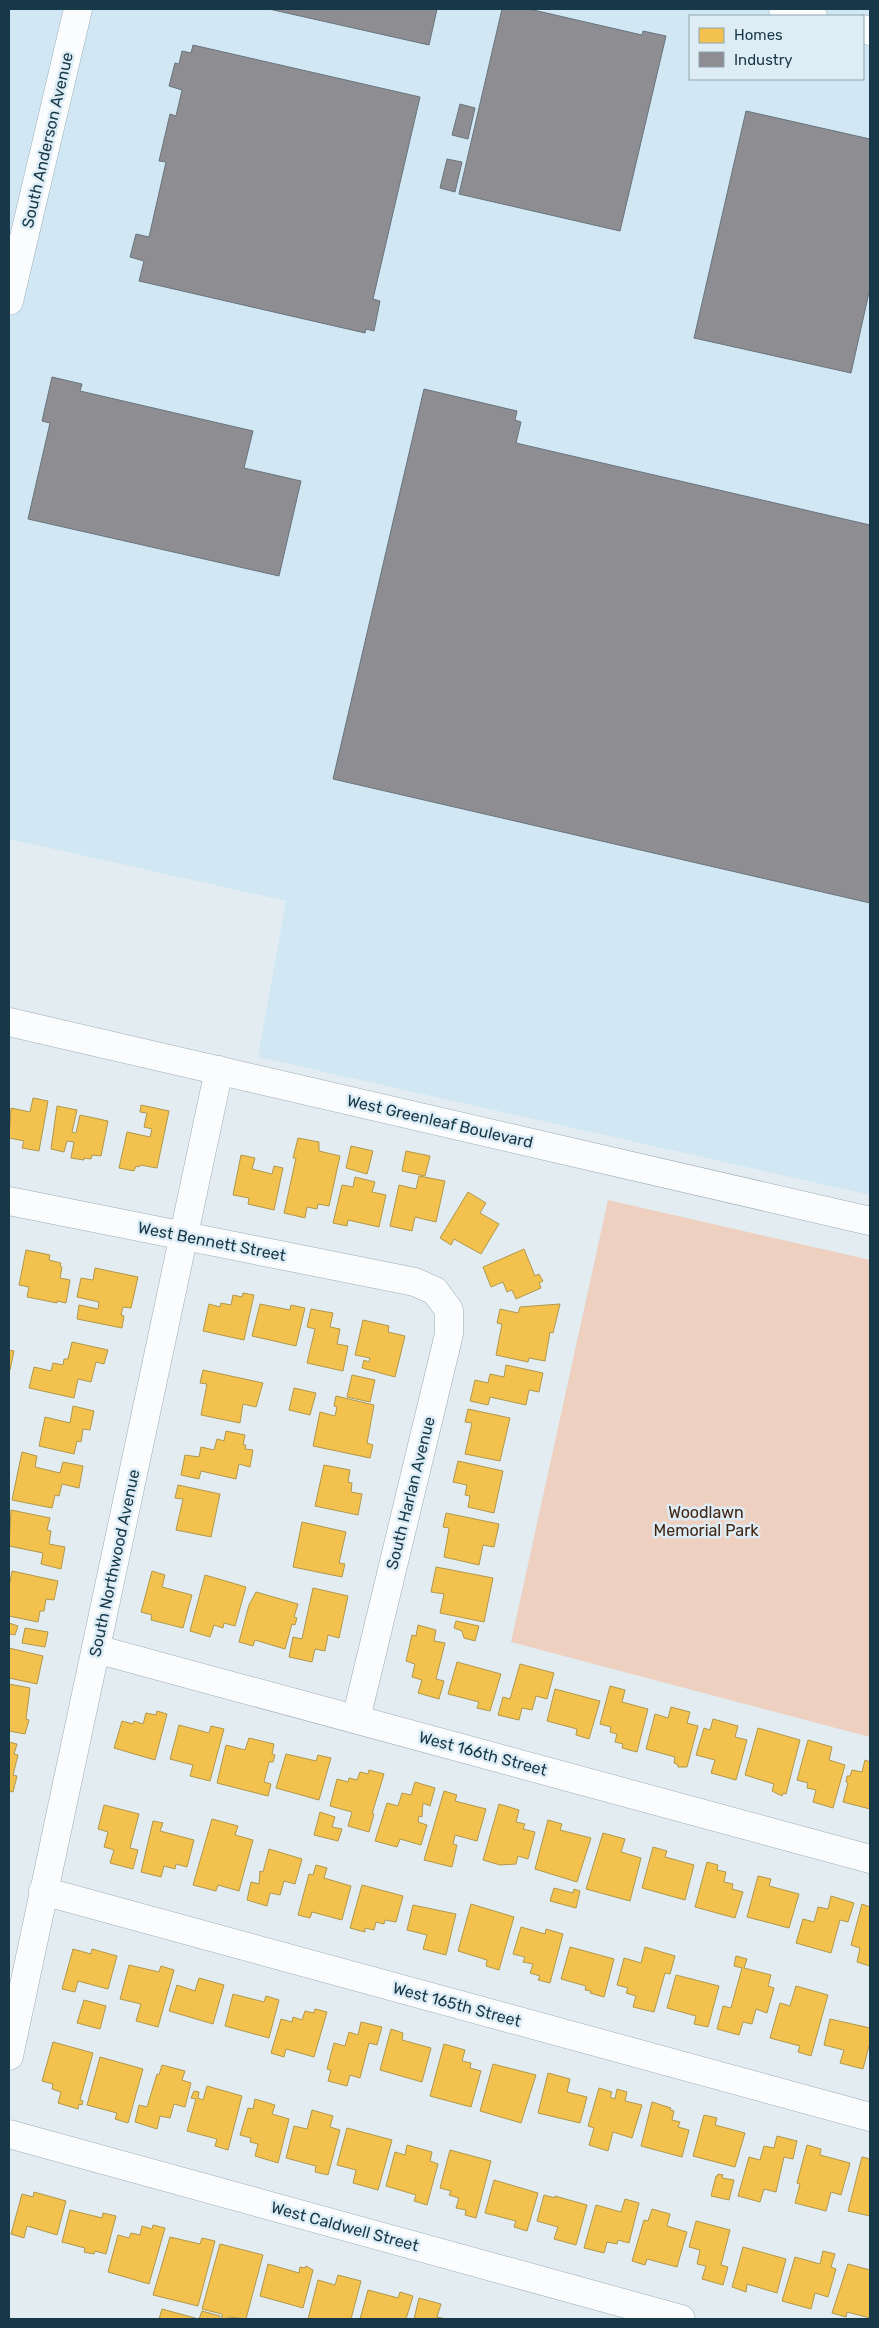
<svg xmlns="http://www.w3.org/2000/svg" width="879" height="2328" font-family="Rubik,sans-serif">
<rect width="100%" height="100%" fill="#e3ecf0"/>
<path fill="#d1e8f4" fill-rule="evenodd" d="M9,9H870V1195L258,1057L286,901L9,839ZM690,16H863V79H690Z"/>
<path fill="#edd0bf" d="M608,1200L870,1260V1737L511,1642Z"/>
<path fill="#f2c14e" stroke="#b0984c" d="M33,1098L48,1101L39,1151L22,1148L24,1141L9,1138L11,1108L30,1112Z
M141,1105L169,1111L157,1168L140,1165L139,1167L136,1166L134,1171L119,1168L127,1132L150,1137L152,1129L144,1127L147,1113L140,1112Z
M57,1106L77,1110L72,1132L76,1133L80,1115L108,1121L101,1156L92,1155L91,1159L84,1158V1160L71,1158L74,1142L67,1141L64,1152L51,1149Z
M298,1138L319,1142V1151L340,1156L329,1206L318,1204L317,1209L307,1207L305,1218L284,1213L296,1158H293Z
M351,1146L373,1151L367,1174L346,1168Z
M406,1151L430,1156L425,1176L402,1171Z
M241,1155L255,1158L252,1169L272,1174L274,1166L283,1168L274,1210L248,1204L249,1198L233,1195Z
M419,1176L445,1181L436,1222L415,1217L412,1231L390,1226L399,1185L416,1189Z
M355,1177L375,1182L372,1192L386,1195L379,1227L348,1220L347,1226L333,1223L342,1185L353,1187Z
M468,1192L486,1203L480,1213L499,1224L481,1254L454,1239L451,1245L440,1238Z
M524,1249L535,1276L539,1274L543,1281L539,1283L541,1288L516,1299L512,1290L507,1292L503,1282L491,1287L483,1267Z
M26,1250L50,1255L49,1260L61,1263L60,1266L62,1267L60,1278L70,1280L66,1303L57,1301V1303L27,1297L29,1287L19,1285Z
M95,1268L138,1277L131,1308L123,1307L121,1315L124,1316L122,1328L77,1319L79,1305L98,1309L99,1302L77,1297L81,1278L93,1280Z
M243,1293L254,1295L244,1340L203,1331L209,1304L220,1307L221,1303L231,1305L233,1295L242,1297Z
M260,1304L290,1310L291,1305L305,1308L296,1346L252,1336Z
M560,1304L553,1333L550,1332L545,1361L529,1358L528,1362L496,1355L502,1324L497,1323L500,1309L518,1313L520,1307Z
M311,1309L333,1313L330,1327L340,1329L337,1344L348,1346L343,1371L307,1363L315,1329L307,1327Z
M363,1320L389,1326L388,1332L405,1336L395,1377L362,1368L364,1360L369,1362L370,1358L355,1355Z
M72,1342L108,1350L104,1364L96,1362L91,1382L78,1379L74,1398L29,1388L34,1367L51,1371L53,1363L63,1365L64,1359H68Z
M9,1350L14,1351L10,1370H9Z
M506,1365L543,1373L539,1392L529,1390L526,1405L490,1397L488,1405L470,1401L475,1380L488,1383L490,1374L504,1377Z
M203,1370L263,1383L256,1407L243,1404L240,1423L201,1415L207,1384L200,1383Z
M352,1375L375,1380L370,1402L347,1397Z
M294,1388L316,1393L310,1415L289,1410Z
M336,1396L374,1405L367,1443L373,1445L370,1458L313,1446L320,1412L335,1416L337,1407L334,1406Z
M73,1406L94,1411L90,1430L83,1429L81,1442L77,1441L74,1454L39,1446L45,1417L70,1423Z
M468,1409L510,1418L500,1461L465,1454L472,1423L465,1422Z
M226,1431L245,1435L243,1445H246L245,1449L253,1450L250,1467L239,1464L236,1479L201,1471L199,1479L181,1475L185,1455L199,1457L201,1447L214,1450L217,1439L224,1441Z
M22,1452L37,1456L35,1467L60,1473L63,1462L83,1466L79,1488L62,1484L59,1496L55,1495L52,1508L12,1500Z
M458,1461L503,1471L494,1513L468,1507L470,1496L465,1495L467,1485L453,1482Z
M324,1465L350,1470L348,1482L352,1483L351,1492L362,1494L358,1515L315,1506Z
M178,1485L220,1494L211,1537L176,1530L183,1499L175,1498Z
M11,1510L50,1518L47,1530L51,1531L49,1544L65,1547L61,1569L41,1564L43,1553L9,1546Z
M446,1513L499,1524L494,1547L483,1545L479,1565L444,1557L449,1528L443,1527Z
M302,1522L346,1532L339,1563L345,1564L342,1577L293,1567Z
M436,1567L493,1578L484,1622L440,1613L444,1594L431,1592Z
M12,1571L58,1581L54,1600L46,1599L44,1611H40L38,1622L9,1616V1587Z
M152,1571L165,1575L162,1587L192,1595L183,1628L151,1620L152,1615L141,1612Z
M205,1575L246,1587L235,1626L224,1623L223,1628L214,1625L210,1637L190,1631Z
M313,1588L348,1596L339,1638L328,1635L325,1651L315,1649L312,1662L289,1657L293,1637L302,1639Z
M256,1592L298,1604L294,1617L297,1618L295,1625L292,1624L285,1649L255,1640L253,1646L239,1642L249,1605Z
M456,1621L479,1626L475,1641L464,1638L462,1631L454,1628Z
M9,1623L18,1626L15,1635L9,1634Z
M418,1625L436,1630L434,1641L445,1643L436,1679L444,1681L439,1699L418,1693L422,1680L412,1677L415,1664L406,1661L412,1635L416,1636Z
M25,1628L48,1632L45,1647L22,1643Z
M9,1648L43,1656L37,1684L9,1678Z
M457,1662L501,1674L490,1711L477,1708L479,1702L448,1694Z
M520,1664L554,1673L547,1699L536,1696L532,1710L522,1708L519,1720L498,1715L503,1697L510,1699Z
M9,1684L30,1688L26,1719L29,1720L25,1734L9,1731Z
M610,1686L625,1690L622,1702L648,1709L637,1752L622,1748L623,1744L615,1742L617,1734L610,1732L611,1727L600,1724Z
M555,1689L600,1701L589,1739L576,1735L577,1729L547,1721Z
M671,1707L690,1712L687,1723L698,1726L687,1767H678V1765L674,1763L675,1757L646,1749L655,1714L668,1718Z
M157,1711L167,1714L155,1760L114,1748L122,1721L133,1724L134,1721L143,1724L146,1713L156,1715Z
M713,1719L738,1726L735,1737L747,1740L736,1780L711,1773L715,1760L696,1755L704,1728L710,1730Z
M179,1725L209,1733L211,1726L224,1729L210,1781L190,1776L193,1765L170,1759Z
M758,1728L800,1740L786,1794L783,1793L782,1796L772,1791L774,1784L745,1775Z
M249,1738L274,1744L272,1754L275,1755L273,1762H269L264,1782L271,1784L268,1796L217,1783L226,1745L245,1750Z
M808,1740L832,1747L829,1760L845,1765L833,1808L813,1802L816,1790L807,1788L808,1783L797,1780Z
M9,1742L17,1744L14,1754L18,1755L13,1775L17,1776L13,1792L9,1791Z
M286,1754L316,1761L318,1755L331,1758L319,1800L276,1788Z
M865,1760L870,1762V1809L843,1802L848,1783L846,1782L847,1776H850L852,1770L862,1772Z
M369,1770L384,1774L372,1814H374L369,1832L348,1826L352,1812L330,1806L337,1779L348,1782L349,1778L357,1780L360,1772L368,1774Z
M415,1782L435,1788L430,1806L423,1803L422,1817L419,1816L418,1822L427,1825L421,1845L400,1839L397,1847L375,1841L387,1803L398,1806L402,1793L411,1795Z
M444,1791L457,1795L455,1801L486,1809L477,1841L455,1835L453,1844L457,1845L452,1867L424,1860Z
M499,1804L519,1810L516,1822L525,1824L523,1829L535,1832L528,1859L518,1856L516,1864L500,1865L483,1860Z
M104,1805L139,1814L130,1848L138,1850L133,1869L110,1863L114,1850L104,1847L108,1832L98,1829Z
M320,1812L335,1817L332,1827L342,1829L338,1841L314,1835Z
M212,1819L238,1826L235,1835L253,1840L239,1891L218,1885L216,1891L193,1885Z
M548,1820L562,1824L560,1830L591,1838L577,1882L535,1869Z
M153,1821L163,1823L160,1831L194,1840L187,1867L176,1864L175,1869L164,1866L161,1877L141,1872Z
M603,1833L625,1839L621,1852L641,1858L630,1901L586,1889Z
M653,1847L667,1851L665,1857L694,1865L685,1900L642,1888Z
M269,1849L302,1859L295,1884L284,1881L280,1895L270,1893L267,1906L247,1900L251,1882L259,1884L260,1871L263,1872Z
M707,1862L718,1865L717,1870L726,1872L724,1882L733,1884L732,1889L743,1892L735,1918L695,1907Z
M316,1865L327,1868L324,1878L351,1886L342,1920L312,1912L310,1918L298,1915L309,1874L313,1875Z
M758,1876L771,1879L769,1886L799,1894L789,1928L747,1917Z
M362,1885L403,1896L396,1922L385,1920L384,1924L376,1922L374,1930L365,1928V1932L350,1928Z
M554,1888L573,1893L574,1889L580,1891L576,1908L550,1901Z
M831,1896L854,1903L848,1922L840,1920L831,1953L796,1943L803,1919L814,1922L818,1907L828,1909Z
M471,1904L514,1917L499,1970L486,1966L487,1960L458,1951Z
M862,1904L870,1907V1966L857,1962L860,1948L851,1945Z
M413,1905L456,1914L446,1955L423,1949L427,1935L407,1930Z
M521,1927L545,1934L546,1929L563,1934L550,1983L538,1980L540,1976L530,1973L533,1964L523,1962L525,1957L513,1954Z
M570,1947L614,1959L604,1997L590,1993L591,1991L585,1990L586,1986L561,1979Z
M645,1947L675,1956L670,1974L665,1973L654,2012L633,2007L636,1996L626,1993L628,1988L617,1985L624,1958L641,1963Z
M73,1949L91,1954L92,1949L117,1956L108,1989L78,1981L75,1992L62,1989Z
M736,1956L747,1959L744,1968L771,1975L768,1986L774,1988L767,2013L756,2009L752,2024L743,2022L739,2035L717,2029L723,2006L731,2008L739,1979L742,1968L734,1966Z
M129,1965L159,1972L161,1966L174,1970L158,2027L136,2021L141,2004L120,1999Z
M676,1975L719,1986L708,2027L694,2024L696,2016L667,2008Z
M199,1978L224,1985L213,2024L169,2011L177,1985L195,1991Z
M796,1986L828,1995L811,2056L798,2052L800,2046L770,2038L780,2003L790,2006Z
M233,1994L264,2002L266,1996L279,2000L269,2038L225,2026Z
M84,2000L106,2006L100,2029L77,2023Z
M315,2009L327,2012L314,2057L286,2049L284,2057L271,2053L281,2019L292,2022L293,2017L302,2020L305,2011L314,2013Z
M830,2019L870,2028V2042L863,2069L840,2063L844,2050L824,2045Z
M361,2022L382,2027L377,2045L369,2043L360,2078L350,2075L347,2086L328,2081L331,2070L327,2069L334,2043L345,2046L349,2032L358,2035Z
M391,2029L403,2033L402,2040L431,2048L422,2082L380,2070Z
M53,2042L93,2053L80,2100L83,2101L82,2105L79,2104L78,2109L58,2103L61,2092L52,2089L53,2084L42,2081Z
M444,2044L465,2050L462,2061L471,2063L470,2068L481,2071L471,2107L430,2096Z
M100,2057L143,2069L128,2123L115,2119L117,2113L87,2105Z
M493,2064L536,2075L521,2123L480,2111Z
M162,2065L185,2071L182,2080L191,2083L185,2107L174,2104L170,2118L160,2116L157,2129L135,2122L139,2105L147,2107L157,2074L159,2075Z
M548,2073L570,2079L567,2092L587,2097L580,2123L538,2113Z
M207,2086L242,2096L228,2150L215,2146L217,2139L187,2131L196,2099L191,2098L194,2091L199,2092L198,2098L203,2100Z
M599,2088L612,2092L610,2097L615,2099L617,2089L627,2092L625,2101L642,2105L632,2138L613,2132L608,2151L589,2145L594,2128L588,2126Z
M255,2099L275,2105L272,2114L289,2119L278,2163L255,2156L258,2144L250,2142L251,2138L240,2135L248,2108L253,2109Z
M652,2102L671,2108L670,2110L674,2111L672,2120L680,2122L678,2127L689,2130L682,2157L641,2146Z
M312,2110L333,2116L330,2127L340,2130L328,2175L315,2172L316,2166L286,2158L294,2126L307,2129Z
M704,2115L717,2118L715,2125L745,2133L735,2167L693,2156Z
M347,2128L392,2140L378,2190L353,2183L356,2170L337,2165Z
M777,2136L797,2141L793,2159L784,2157L776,2192L764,2189L760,2202L738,2196L749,2157L760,2160L764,2146L774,2148Z
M407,2145L432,2152L430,2161L438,2164L427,2205L414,2201L416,2195L386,2186L395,2152L405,2155Z
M807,2145L821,2149L820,2155L850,2163L841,2195L831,2192L826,2211L795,2203L800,2184L797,2183Z
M450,2150L491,2161L476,2218L465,2215L466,2210L456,2208L459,2198L449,2195L451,2191L440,2188Z
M862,2157L870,2159V2216L848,2211Z
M718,2174L723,2175L722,2178L734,2180L729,2200L711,2196L716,2176H718Z
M494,2180L538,2193L527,2231L514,2227L516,2221L485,2213Z
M34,2192L66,2201L57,2235L27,2226L24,2238L11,2234L22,2194L33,2197Z
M544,2195L555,2198V2196L587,2205L576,2245L554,2239L558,2227L537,2221Z
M625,2199L639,2203L629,2243L618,2240L617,2244L607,2242L604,2253L584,2248L596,2205L621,2212Z
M652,2209L670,2214L667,2226L687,2232L677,2267L647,2259L645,2265L632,2261L644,2220L648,2221Z
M70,2210L102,2218L103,2213L116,2216L106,2254L95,2251L94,2254L84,2252L85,2248L62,2242Z
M696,2221L730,2230L721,2265L728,2267L723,2285L702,2279L706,2266L697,2264L700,2250L689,2247Z
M153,2225L165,2228L149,2284L108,2272L118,2235L129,2238L131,2233L140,2235L142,2226L152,2229Z
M170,2237L200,2244L202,2238L215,2241L198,2306L153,2295Z
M220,2244L263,2255L246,2319L229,2317V2319H222V2314L202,2309Z
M743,2247L786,2259L777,2293L747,2284L746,2292L732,2287Z
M823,2251L835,2254L831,2267L836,2269L828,2297L815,2293L811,2309L782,2301L795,2257L820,2264Z
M268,2264L299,2273L300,2267L305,2268L306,2266L313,2270L303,2308L260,2296Z
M848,2264L870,2270V2318L847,2312L846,2317L832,2313Z
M338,2275L361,2281L351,2319H308L318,2280L335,2285Z
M368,2290L398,2298L400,2292L413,2296L406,2319H360Z
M419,2298L441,2304L437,2317L446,2319H414Z
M162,2309L195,2318L194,2319H159Z
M202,2311L220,2316V2319H199Z"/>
<path fill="#8d8d92" stroke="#69747c" d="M269,9H437L429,45Z
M502,9H529L642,35L643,31L666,36L620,231L459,194Z
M193,45L420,97L373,299L380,301L374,331L366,329L365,333L139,281L144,261L130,257L136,234L149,237L166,162L159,161L170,114L176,116L182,90L169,86L175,63L179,64L182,51L191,53Z
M460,104L475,108L468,139L452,135Z
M746,111L870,139V288L851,373L694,338Z
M447,159L462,162L455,192L440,188Z
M52,377L82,384L80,391L253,431L244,468L301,481L279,576L28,519L50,423L42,421Z
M424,389L517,411L515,420L521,422L516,443L870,525V903L333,779Z"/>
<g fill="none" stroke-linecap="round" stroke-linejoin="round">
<defs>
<path id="minor" d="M783,9L813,16
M863,29L870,31
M9,301L78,9
M9,1022L870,1221
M9,1201L415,1282L435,1291L449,1310V1334L356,1719
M96,1649L870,1859
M43,1891L870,2117
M9,2056L219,1070
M9,2134L681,2319"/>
</defs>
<use href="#minor" stroke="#9aaeb7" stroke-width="29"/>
<use href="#minor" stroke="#fbfcfd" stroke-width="28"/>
</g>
<g text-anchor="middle" stroke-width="5" stroke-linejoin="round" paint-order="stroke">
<g font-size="16" fill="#163849" stroke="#deedf5">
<text transform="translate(47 140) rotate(-77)" y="6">South Anderson Avenue</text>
<text transform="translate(440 1121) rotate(13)" y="6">West Greenleaf Boulevard</text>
<text transform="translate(212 1241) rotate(11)" y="6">West Bennett Street</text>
<text transform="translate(410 1493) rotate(-76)" y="6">South Harlan Avenue</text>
<text transform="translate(114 1563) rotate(-78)" y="6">South Northwood Avenue</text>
<text transform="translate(483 1753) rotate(15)" y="6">West 166th Street</text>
<text transform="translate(457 2004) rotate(15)" y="6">West 165th Street</text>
<text transform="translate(345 2226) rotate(15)" y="6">West Caldwell Street</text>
</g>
<g font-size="16" fill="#432512" stroke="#deedf5">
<text x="706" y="1518">Woodlawn<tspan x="706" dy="18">Memorial Park</tspan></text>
</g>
</g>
<rect width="879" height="2328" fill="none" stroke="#163849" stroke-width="20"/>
<rect x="689" y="15" width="175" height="65" fill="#deedf5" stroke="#8ea5b0"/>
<rect x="699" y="28" width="25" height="15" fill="#f2c14e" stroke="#8ea5b0"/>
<text x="734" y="40" font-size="15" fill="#163849">Homes</text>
<rect x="699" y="52" width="25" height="15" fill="#8d8d92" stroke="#8ea5b0"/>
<text x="734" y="65" font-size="15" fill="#163849">Industry</text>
</svg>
